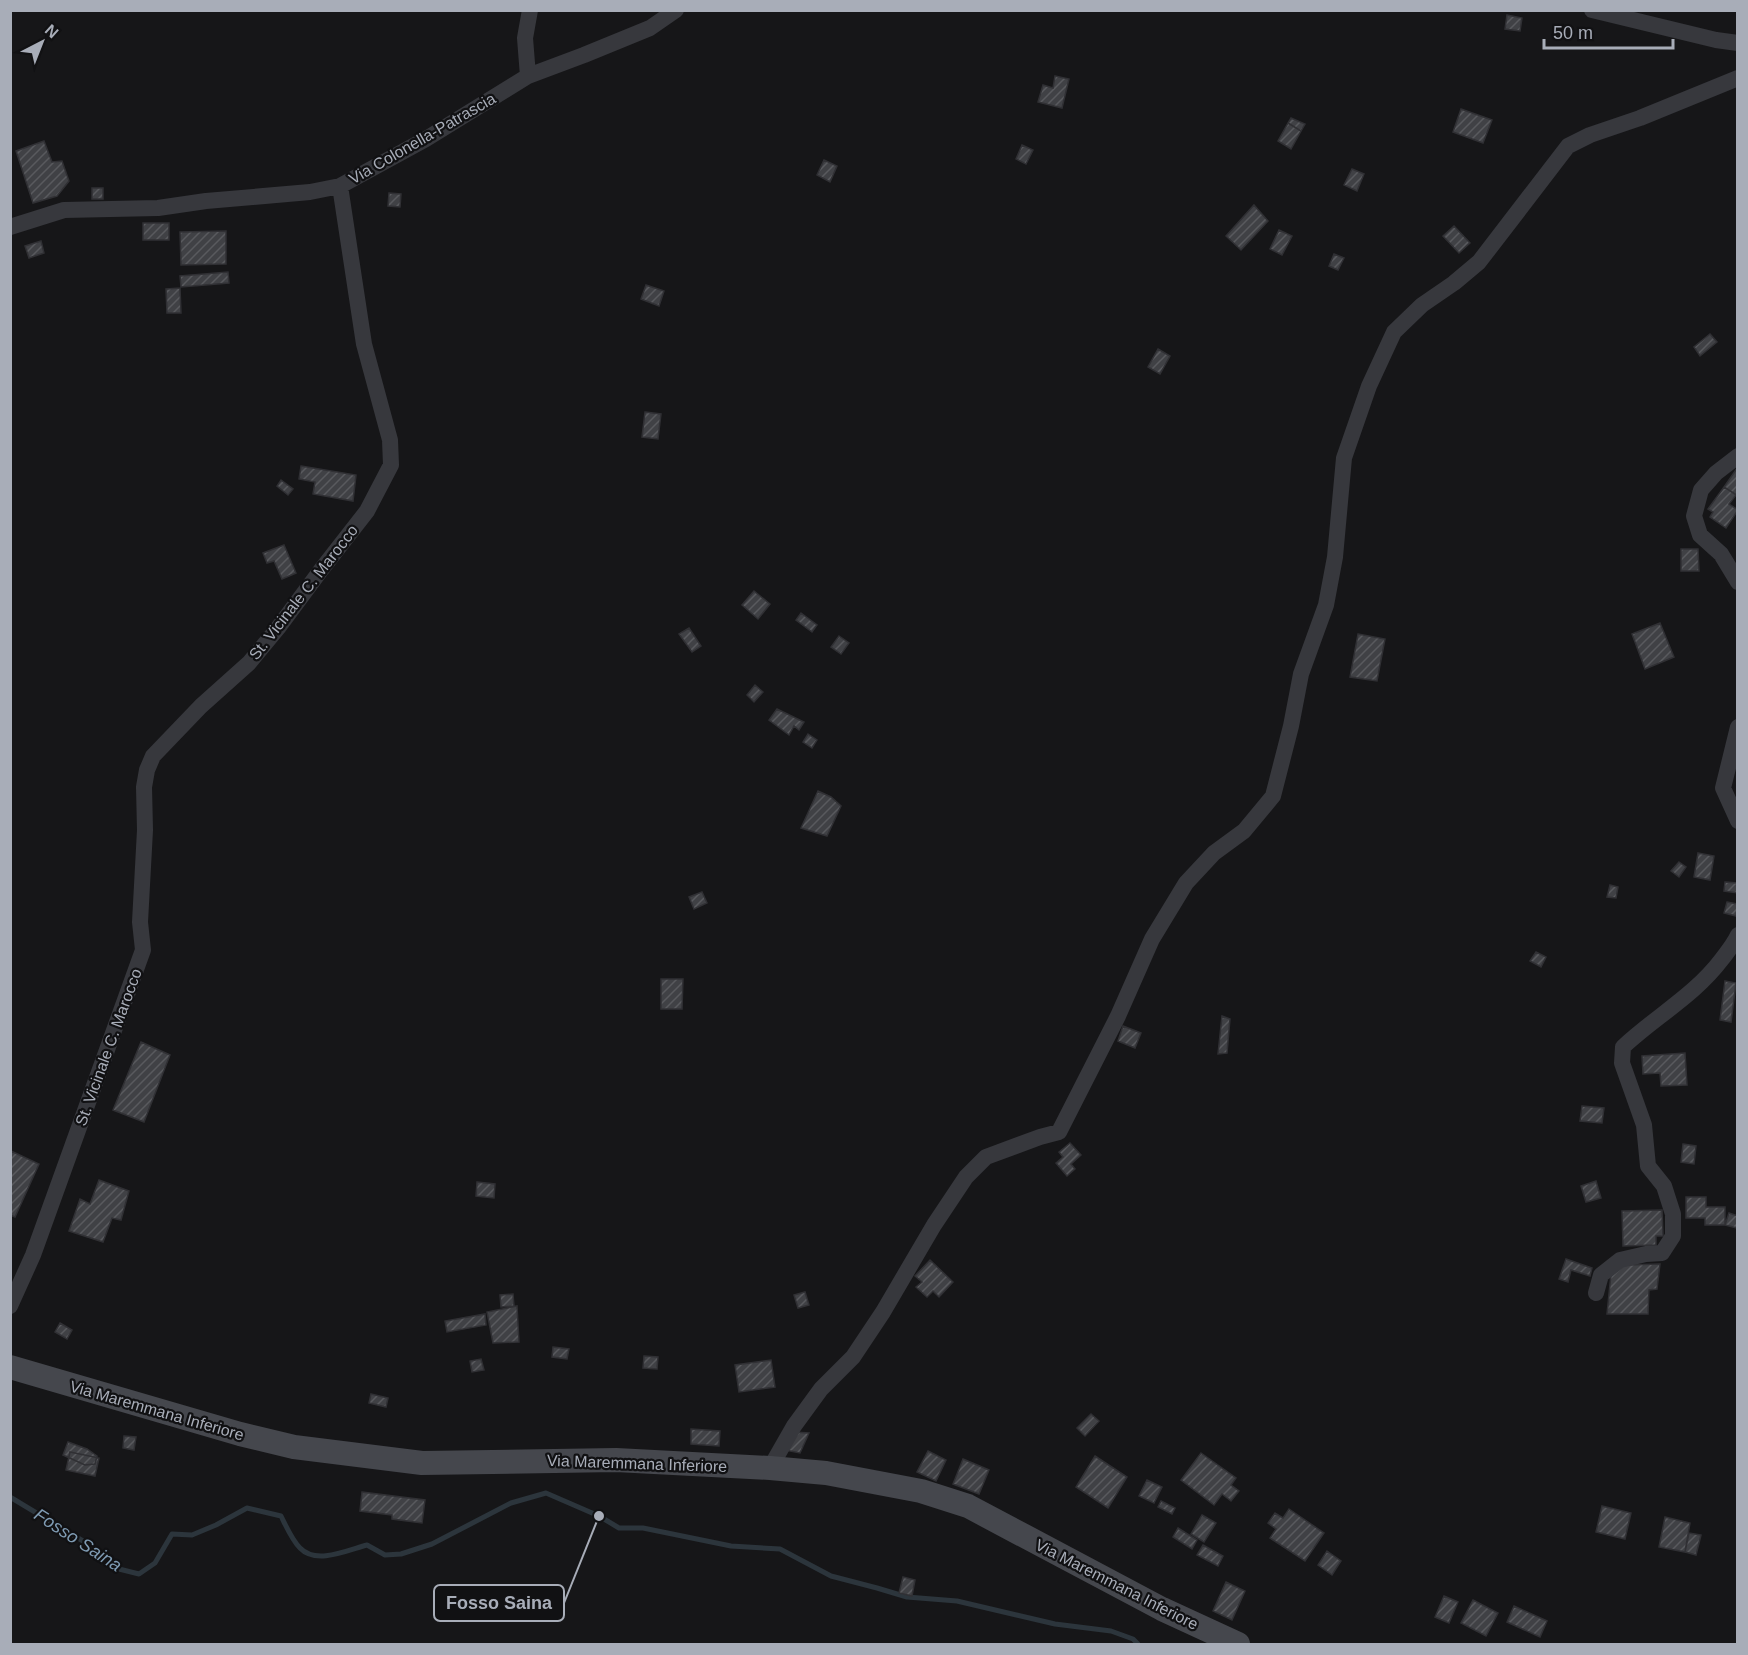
<svg xmlns="http://www.w3.org/2000/svg" width="1748" height="1655" font-family="Helvetica,sans-serif">
<defs>
<pattern id="building-hatch" width="6" height="6" patternUnits="userSpaceOnUse" patternTransform="scale(1.5)"><rect width="6" height="6" fill="#404145"/><path d="M-1 1l2-2M0 6l6-6M5 7l2-2" fill="none" stroke="#595a5e"/></pattern>
</defs>
<rect width="100%" height="100%" fill="#161618"/>
<g fill="none" stroke-linecap="round" stroke-linejoin="round">
<path stroke="#2c353c" stroke-width="5" d="M10,1497L88,1544L119,1569L139,1574L155,1563L172,1534L192,1535L216,1525L247,1508L281,1516C286,1526 292,1540 300,1548C316,1565 348,1550 367,1545L385,1555L401,1554L432,1544L511,1503L546,1493L599,1516L619,1528H643L731,1546L780,1549L831,1576L877,1588L907,1597L957,1601L1055,1624L1111,1631L1133,1639L1138,1644"/>
</g>
<path fill="url(#building-hatch)" stroke="#303034" stroke-width="1.5" d="M1507,15L1522,18L1520,31L1505,29Z
M1055,76L1069,79L1062,108L1038,102L1043,85L1053,88Z
M1461,109L1492,120L1483,143L1453,132Z
M1291,118L1305,124L1301,131L1288,123Z
M1288,123L1301,131L1291,149L1278,141Z
M44,141L52,162L62,161L69,181L57,196L33,203L16,151Z
M1022,145L1033,150L1026,164L1016,159Z
M824,160L837,166L830,182L817,175Z
M1352,169L1364,174L1357,191L1344,185Z
M92,188H103V199H92Z
M389,193L401,194L400,207L388,206Z
M1254,205L1268,221L1241,250L1226,236Z
M143,223H169V240H143Z
M1454,226L1470,243L1459,253L1443,236Z
M1279,230L1292,236L1282,255L1270,249Z
M226,231V264L181,265L180,232Z
M41,241L44,253L29,258L25,246Z
M1334,254L1344,258L1338,270L1329,266Z
M228,272L229,283L181,287L180,276Z
M646,285L664,291L659,306L641,299Z
M180,288L181,313H167L166,289Z
M1710,334L1717,342L1700,356L1694,347Z
M1158,349L1170,356L1160,374L1148,367Z
M645,412L661,414L658,439L642,437Z
M301,466L356,475L353,501L313,494L315,482L299,479Z
M1738,467V496L1724,487Z
M281,480L293,489L288,495L277,486Z
M1724,487L1736,495L1729,504L1738,510L1726,528L1710,517L1713,512L1708,509Z
M284,545L296,573L282,579L274,561L267,563L263,553Z
M1681,549H1698L1699,571H1681Z
M754,591L770,604L758,619L742,605Z
M801,613L817,625L812,632L796,620Z
M1660,623L1674,657L1645,669L1632,634Z
M689,628L701,646L692,652L679,634Z
M1358,634L1385,639L1377,681L1350,677Z
M839,636L849,643L841,654L831,647Z
M755,685L763,692L754,702L747,695Z
M777,709L804,722L799,730L794,726L789,735L769,720Z
M808,734L817,740L812,748L803,742Z
M818,791L831,797L841,806L827,836L801,828Z
M1698,853L1714,856L1710,880L1694,877Z
M1679,862L1686,867L1679,877L1671,871Z
M1725,882L1738,883V893L1724,891Z
M1610,885L1618,887L1616,898L1607,897Z
M702,892L707,903L694,909L689,897Z
M1727,902L1738,904L1736,916L1724,913Z
M1536,952L1546,957L1541,967L1530,961Z
M661,979H683L682,1009H661Z
M1725,981L1736,983L1731,1022L1720,1020Z
M1222,1016L1230,1019L1227,1053L1218,1054Z
M1123,1026L1141,1033L1135,1048L1118,1041Z
M141,1042L170,1055L144,1122L113,1110Z
M1685,1053L1687,1085L1661,1086L1660,1073L1643,1074L1642,1056Z
M1582,1106L1604,1108L1602,1123L1580,1121Z
M1070,1143L1081,1155L1071,1164L1075,1169L1067,1176L1056,1163L1063,1157L1059,1152Z
M1683,1144L1696,1146L1694,1164L1681,1162Z
M11,1151L39,1164L15,1217L10,1215Z
M99,1180L129,1191L121,1220L112,1218L103,1242L69,1231L80,1199L90,1204Z
M1596,1181L1601,1198L1586,1202L1581,1186Z
M477,1182L495,1184L494,1198L476,1196Z
M1686,1197H1706V1207H1725V1225H1705V1218H1686Z
M1662,1210L1663,1236H1656V1245L1623,1246L1622,1211Z
M1729,1213L1738,1216L1737,1228L1725,1225Z
M1566,1259L1592,1268L1590,1276L1571,1270L1568,1282L1559,1279Z
M930,1260L953,1282L939,1297L933,1291L927,1297L916,1287L922,1282L915,1276Z
M1660,1264L1657,1289L1649,1290L1648,1314H1607L1611,1274L1625,1265Z
M805,1292L809,1305L798,1308L794,1295Z
M513,1294L514,1306L501,1307L500,1295Z
M517,1306L519,1342L493,1343L487,1312Z
M485,1314L486,1325L447,1332L445,1321Z
M60,1323L72,1330L67,1339L55,1332Z
M553,1347L569,1349L567,1359L552,1357Z
M644,1356L658,1357L657,1369L643,1368Z
M481,1359L484,1370L472,1372L470,1361Z
M771,1360L775,1387L739,1392L735,1365Z
M371,1394L388,1398L386,1407L369,1403Z
M1091,1414L1099,1421L1085,1436L1077,1428Z
M691,1429L720,1431L719,1446L691,1444Z
M793,1432L809,1433L800,1453L785,1450Z
M124,1436L136,1437L134,1450L123,1448Z
M68,1442L87,1449L97,1456L95,1464L85,1465L63,1455Z
M928,1451L946,1460L936,1481L917,1472Z
M70,1452L99,1458L95,1476L66,1470Z
M1201,1453L1236,1478L1231,1485L1239,1491L1231,1501L1222,1494L1214,1505L1181,1480Z
M1095,1456L1127,1477L1108,1508L1076,1487Z
M963,1459L989,1470L979,1494L953,1484Z
M1147,1480L1162,1487L1154,1503L1139,1496Z
M362,1492L425,1500L422,1523L392,1519V1515L360,1511Z
M1161,1501L1175,1508L1172,1514L1158,1507Z
M1602,1506L1631,1513L1625,1539L1596,1532Z
M1289,1509L1324,1533L1305,1561L1270,1538L1276,1529L1268,1523L1275,1513L1283,1518Z
M1202,1515L1216,1523L1204,1542L1191,1534Z
M1665,1517L1690,1523L1685,1552L1659,1547Z
M1178,1528L1197,1540L1192,1549L1173,1537Z
M1689,1533L1701,1535L1696,1555L1685,1552Z
M1203,1545L1223,1556L1218,1566L1197,1555Z
M1327,1551L1341,1561L1332,1575L1318,1565Z
M903,1577L915,1580L912,1596L899,1593Z
M1226,1582L1245,1591L1232,1620L1213,1611Z
M1444,1596L1458,1602L1449,1623L1435,1617Z
M1473,1600L1498,1613L1486,1636L1461,1623Z
M1514,1606L1547,1621L1540,1637L1507,1622Z"/>
<g fill="none" stroke-linecap="round" stroke-linejoin="round">
<path stroke="#37383d" stroke-width="16" d="M1592,10L1716,40L1738,43
M528,76L525,38L530,10
M10,227L64,210L158,208L206,201L310,192L340,186L426,139L528,76L584,55L650,28L676,10
M1738,456L1716,473L1701,490L1694,516L1700,535L1721,554L1738,582
M1738,727L1723,788L1738,821
M1596,1293L1601,1275L1620,1260L1646,1254L1662,1253L1673,1236V1214L1664,1186L1648,1166L1644,1125L1622,1063L1623,1047C1656,1016 1694,996 1722,959C1728,951 1734,944 1738,935
M10,1306L33,1255L143,950L140,922L145,830L144,787L147,770L153,756L201,706L249,663L278,628L321,570L367,511L391,465L390,440L364,344L340,186
M770,1468L794,1426L821,1389L853,1357L883,1312L934,1225L966,1177L986,1157L1040,1137L1059,1132L1118,1016L1152,939L1186,883L1214,853L1244,831L1273,796L1291,726L1301,674L1326,605L1335,557L1344,458L1369,386L1394,332L1422,305L1454,283L1479,262L1568,146L1590,135L1640,118L1738,78"/>
<path stroke="#45474d" stroke-width="24" d="M10,1367L240,1434L294,1447L422,1463L616,1460L770,1468L826,1473L921,1491L968,1506L1162,1609L1238,1644"/>
</g>
<g text-anchor="middle" stroke-width="4.5" stroke-linejoin="round" paint-order="stroke">
<g font-size="16" fill="#a8adb8" stroke="#111113">
<text transform="translate(422 138) rotate(-30)" y="6">Via Colonella-Patrascia</text>
<text transform="translate(303 592) rotate(-52)" y="6">St. Vicinale C. Marocco</text>
<text transform="translate(108 1047) rotate(-70)" y="6">St. Vicinale C. Marocco</text>
<text transform="translate(157 1410) rotate(16)" y="6">Via Maremmana Inferiore</text>
<text transform="translate(637 1463) rotate(2)" y="6">Via Maremmana Inferiore</text>
<text transform="translate(1117 1584) rotate(27)" y="6">Via Maremmana Inferiore</text>
</g>
<g font-size="18" font-style="italic" fill="#7f9bb3" stroke="#111113">
<text transform="translate(78 1540) rotate(33)" y="6">Fosso Saina</text>
</g>
</g>
<path fill="none" stroke="#a8adb8" stroke-width="2" d="M599 1516L564 1603"/>
<circle fill="#a8adb8" stroke="#111113" stroke-width="2" cx="599" cy="1516" r="6"/>
<rect fill="#111113" stroke="#a8adb8" stroke-width="2" x="434" y="1585" width="130" height="36" rx="6"/>
<g font-size="18" text-anchor="middle" font-weight="bold" fill="#a8adb8">
<text x="499" y="1609">Fosso Saina</text>
</g>
<rect width="1748" height="1655" fill="none" stroke="#a8adb8" stroke-width="24"/>
<g transform="translate(42 42) rotate(42)" stroke="#111113" stroke-width="4.5" paint-order="stroke">
<path d="M0-4.5L10 22L0 15L-10 22Z" fill="#a8adb8"/>
<text y="-9" font-size="16" font-weight="bold" text-anchor="middle" fill="#a8adb8">N</text>
</g>
<path d="M1544 39v9h129v-9" fill="none" stroke="#a8adb8" stroke-width="3"/>
<text x="1553" y="39" font-size="18" fill="#a8adb8" stroke="#111113" stroke-width="4.5" paint-order="stroke">50 m</text>
</svg>
